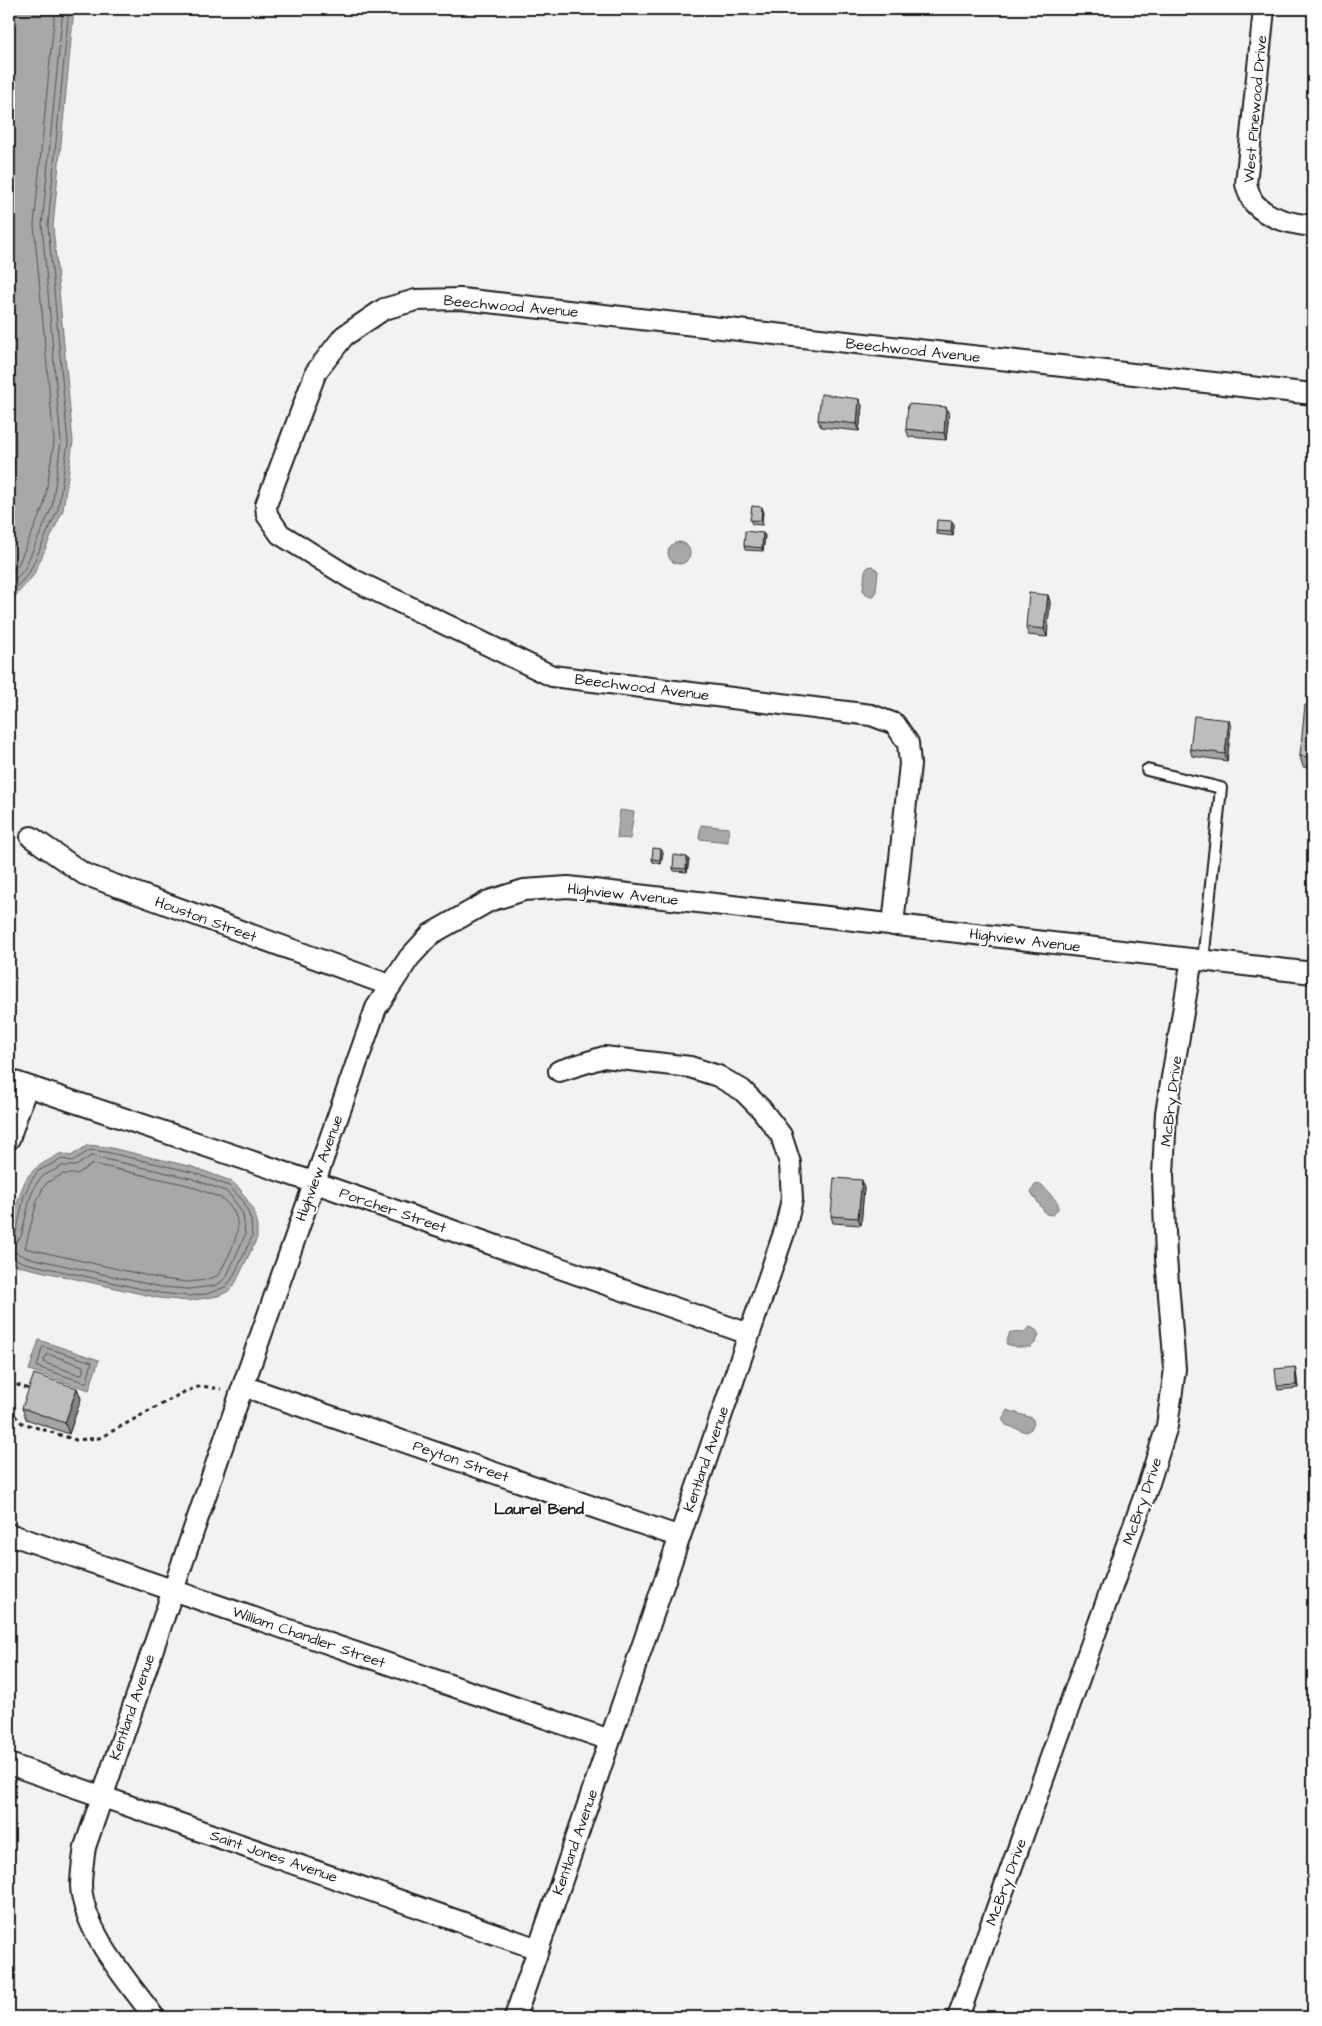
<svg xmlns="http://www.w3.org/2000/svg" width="1322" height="2026" font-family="'Architects Daughter',sans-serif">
<rect width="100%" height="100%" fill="#f2f2f2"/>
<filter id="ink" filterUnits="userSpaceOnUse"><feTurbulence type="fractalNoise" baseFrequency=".02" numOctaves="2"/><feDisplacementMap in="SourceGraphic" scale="10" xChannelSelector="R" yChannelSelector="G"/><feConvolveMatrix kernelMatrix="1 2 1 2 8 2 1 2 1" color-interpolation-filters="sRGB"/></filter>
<g filter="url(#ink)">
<path fill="#a8a8a8" stroke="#707070" d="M9,9H74L53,226L73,442L63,510L33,576L9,603Z
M668 553a11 11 0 1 1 22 0a11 11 0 1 1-22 0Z
M873,566L878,571L876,591L874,596H868L863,590L865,571L868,567Z
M620,810L634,812L630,839L617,838Z
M701,825L729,828L728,842L699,839Z
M88,1145L107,1147L193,1167L231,1181L239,1188L254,1210L257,1227V1238L236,1282L229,1291L218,1296L188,1301L159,1298L23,1267C19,1266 12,1265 10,1260C4,1249 19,1189 27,1178C35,1165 49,1161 61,1153L71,1156Z
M1041,1184L1058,1203V1209L1053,1215L1046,1214L1031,1192L1035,1185Z
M1030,1327L1036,1330L1039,1335L1036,1342L1031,1347H1017L1006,1344L1010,1332L1023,1333Z
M39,1340L99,1360L89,1390L29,1370Z
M1007,1410L1032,1418L1034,1423L1031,1429L1026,1432L1006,1425L1002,1419Z"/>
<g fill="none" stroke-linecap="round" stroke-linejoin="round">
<path stroke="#545454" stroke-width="1" d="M9,575L18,565L44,505L54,442L34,225L55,9
M9,586L24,570L52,507L61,442L42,225L63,9
M9,595L29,573L58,509L68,443L48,225L69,9
M93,1164L188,1185L221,1198C244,1215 239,1233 229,1255C225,1262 222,1270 217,1276L205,1280L188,1282L162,1279L25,1248L37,1201L43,1188L48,1182L63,1174H77Z
M9,1237L16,1234L24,1196L31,1181L38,1171L62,1159L73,1161L90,1150L106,1152L192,1172L229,1186L244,1202L251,1220L252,1237L232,1279L225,1287L207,1294L188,1296L160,1293L25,1263L9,1257
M9,1244L16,1242L21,1237L30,1198L36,1184L43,1176L62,1166H76L91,1156L190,1178L225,1191L231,1196L243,1214L245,1235L227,1276L221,1282L214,1286L188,1289L161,1287L26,1257L9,1250
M44,1347L92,1362L87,1382H84L37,1367L42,1348Z
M48,1354L83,1366V1373L80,1375L45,1363L44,1360Z"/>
<defs>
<path id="service" d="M1147,770L1221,788L1203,961"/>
<path id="minor" d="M1264,9L1246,184C1248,190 1250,198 1254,203C1268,219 1293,224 1313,226
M31,837L84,874L389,985
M893,925L910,764L908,743L895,724L871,715L552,676L352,579L280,534L267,515L266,505L316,372L344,336L384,309L416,300L461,299L1313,394
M9,1080L313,1182L749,1334
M9,1139L27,1086
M243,1386L680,1537
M9,1534L610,1740
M9,1764L538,1949
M154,2017C128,1981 84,1933 81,1886C81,1874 83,1860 85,1847L243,1386L376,1008L409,958L431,934L489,901L524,890L568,887L1313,973
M515,2017L785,1230L792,1199L790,1163L781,1135L761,1109L742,1090L718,1076L690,1067L604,1057L559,1071
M958,2017L1149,1483L1167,1426L1175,1369L1166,1258L1163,1175L1166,1113L1192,959"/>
</defs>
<use href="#service" stroke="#1c1c1c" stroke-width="14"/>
<use href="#minor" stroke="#1c1c1c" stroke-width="24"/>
<path stroke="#1c1c1c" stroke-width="3" stroke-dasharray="4 4" stroke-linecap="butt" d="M9,1382L29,1389
M9,1410L22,1423L76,1440L99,1438L109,1433L184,1392L201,1386L221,1389"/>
<use href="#service" stroke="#fff" stroke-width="10"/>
<use href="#minor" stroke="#fff" stroke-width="20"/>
</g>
<path fill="#a3a3a3" stroke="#1c1c1c" d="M859,399L862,406L859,431L821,427L818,420Z
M949,414L946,440L909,437L906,429Z
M762,507L763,510L762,525L752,524L750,520Z
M952,521L954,525L953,536L937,534L936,531Z
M763,533L765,536L763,551L745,550L744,546Z
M1048,595L1050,602L1047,637L1028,635L1026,627Z
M1313,706V768L1303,767L1300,756Z
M1231,727L1227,761L1192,756L1190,749Z
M663,852L661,864L653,862L652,859Z
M689,860L687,872L674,871L673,868Z
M864,1188L861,1225L833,1223L831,1216Z
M1295,1367L1296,1371L1298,1388L1278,1390L1277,1386Z
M77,1388L81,1399L69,1434L26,1419L22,1408Z"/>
<path fill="#848484" stroke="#1c1c1c" d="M859,399L862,406L859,431L857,424Z
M946,407L949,414L946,440L944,433Z
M762,507L763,510L762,525L761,521Z
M952,521L954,525L953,536L951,532Z
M763,533L765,536L763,551L762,548Z
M1048,595L1050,602L1047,637L1044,629Z
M1229,720L1231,727L1227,761L1225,754Z
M661,849L663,852L661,864L660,860Z
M687,857L689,860L687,872L686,869Z
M862,1180L864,1188L861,1225L858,1218Z
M1295,1367L1296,1371L1298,1388L1296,1385Z
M77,1388L81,1399L69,1434L65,1423Z"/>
<path fill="#bdbdbd" stroke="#1c1c1c" d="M821,394L859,399L857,424L818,420Z
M908,404L946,407L944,433L906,429Z
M752,506L762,507L761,521L750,520Z
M937,520L952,521L951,532L936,531Z
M745,531L763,533L762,548L744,546Z
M1029,593L1048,595L1044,629L1026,627Z
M1305,705L1313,706V758L1300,756Z
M1194,716L1229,720L1225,754L1190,749Z
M653,848L661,849L660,860L652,859Z
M674,855L687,857L686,869L673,868Z
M834,1178L862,1180L858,1218L831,1216Z
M1295,1367L1296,1385L1277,1386L1275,1369Z
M34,1374L77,1388L65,1423L22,1408Z"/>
</g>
<g text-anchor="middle" stroke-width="4" stroke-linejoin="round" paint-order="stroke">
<g font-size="15" fill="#1c1c1c" stroke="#fff">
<text transform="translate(1255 109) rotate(-85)" y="5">West Pinewood Drive</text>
<text transform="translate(511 306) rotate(5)" y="5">Beechwood Avenue</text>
<text transform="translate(913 350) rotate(6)" y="5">Beechwood Avenue</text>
<text transform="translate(642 687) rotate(7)" y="5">Beechwood Avenue</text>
<text transform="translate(623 894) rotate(6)" y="5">Highview Avenue</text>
<text transform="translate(206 919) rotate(20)" y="5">Houston Street</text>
<text transform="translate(1025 940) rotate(7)" y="5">Highview Avenue</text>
<text transform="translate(1171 1101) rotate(-83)" y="5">McBry Drive</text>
<text transform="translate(319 1168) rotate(-70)" y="5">Highview Avenue</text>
<text transform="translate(393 1210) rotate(19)" y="5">Porcher Street</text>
<text transform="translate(706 1459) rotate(-71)" y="5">Kentland Avenue</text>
<text transform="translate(461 1461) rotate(19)" y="5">Peyton Street</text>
<text transform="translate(1142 1501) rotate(-71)" y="5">McBry Drive</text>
<text transform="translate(309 1637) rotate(19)" y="5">William Chandler Street</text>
<text transform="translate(132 1707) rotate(-71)" y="5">Kentland Avenue</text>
<text transform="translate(575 1842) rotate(-71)" y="5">Kentland Avenue</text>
<text transform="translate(274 1856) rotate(19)" y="5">Saint Jones Avenue</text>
<text transform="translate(1006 1882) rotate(-70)" y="5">McBry Drive</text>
</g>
<g font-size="16" font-weight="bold" fill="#1c1c1c" stroke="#fff">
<text x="539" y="1514">Laurel Bend</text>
</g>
</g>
<rect width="1322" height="2026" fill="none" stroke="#fff" stroke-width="30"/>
<rect x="15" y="15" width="1292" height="1996" fill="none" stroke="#1c1c1c" stroke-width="2" filter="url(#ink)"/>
</svg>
